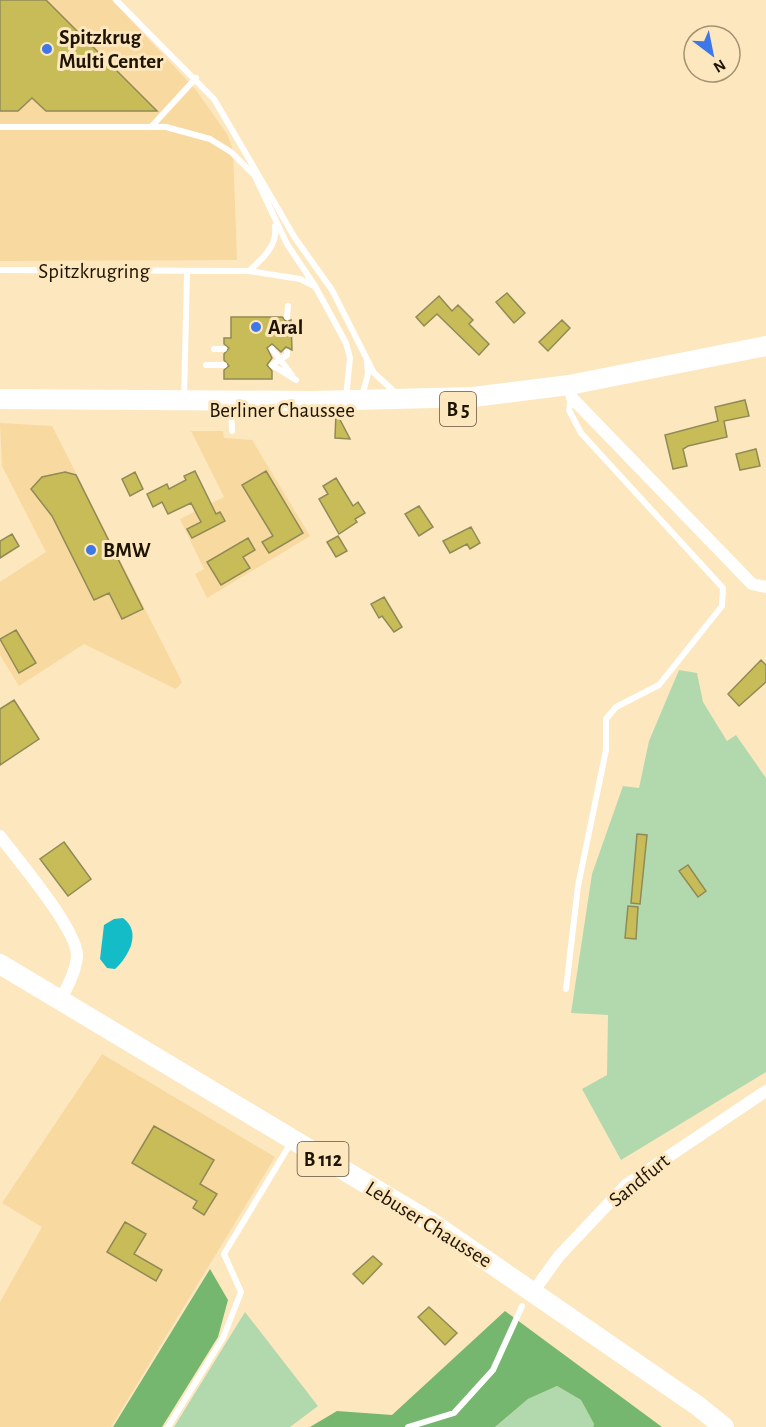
<svg xmlns="http://www.w3.org/2000/svg" width="766" height="1427" font-family="'Alegreya Sans',sans-serif">
<rect width="100%" height="100%" fill="#fde7bf"/>
<path fill="#f8d99f" d="M0,0H112L196,90L227,134L233,150L237,260L0,261Z
M0,423L52,426L182,682L176,689L84,644L19,686L0,655V582L46,552L2,466Z
M191,431H223L224,438L252,440L310,536L207,598L195,574L204,569L180,519L224,497Z
M102,1054L275,1157L111,1427H0V1302L42,1227L2,1203Z"/>
<path fill="#b2d9ad" d="M679,670L697,673L703,702L727,741L736,735L766,778V1072L621,1160L582,1089L607,1075L608,1015L571,1013L592,874L623,786L639,788L649,741Z
M245,1312L318,1406L290,1427H174Z
M557,1386L581,1400L594,1424L593,1427H495L528,1399Z"/>
<path fill="#76b76f" d="M210,1269L228,1300L218,1337L162,1427H113Z
M505,1311L662,1427H593L594,1424L581,1400L557,1386L528,1399L495,1427H310L337,1411L392,1415Z"/>
<path fill="#13bcc7" d="M123,918C142,932 129,956 115,969L107,968L100,959L104,925L114,919Z"/>
<path fill="#c8bc59" stroke="#908a56" stroke-width="1.5" d="M0,0H46L157,111H46L32,98L18,111H0Z
M507,293L525,313L514,323L496,302Z
M439,296L452,311L458,305L473,320L469,324L489,344L479,355L437,314L424,326L416,317Z
M231,317H282L287,322L291,320L292,350L286,347L281,352L272,344L267,348L272,358L267,365L272,371V379H224V370L229,366L224,360V354L229,348L224,344V338H231Z
M562,320L570,328L548,351L539,342Z
M745,400L749,416L724,421L727,437L688,446L683,449L687,466L673,469L665,435L718,421L715,407Z
M336,412L350,439L335,438Z
M756,449L760,466L740,470L736,454Z
M195,471L216,514L220,512L225,521L192,538L187,529L201,522L191,503L168,514L162,502L153,507L147,494L167,484L169,489L186,480L184,476Z
M266,471L303,533L269,553L262,542L273,536L242,485Z
M65,472L76,475L143,609L122,619L109,593L94,600L52,516L31,489L42,477Z
M135,472L143,489L130,496L122,479Z
M336,478L353,506L358,502L365,513L355,519L357,522L339,534L319,499L328,494L323,486Z
M419,506L433,527L419,536L405,514Z
M471,527L480,543L470,549L467,544L450,553L443,541Z
M12,534L19,546L0,558V541Z
M338,536L347,551L336,557L327,542Z
M248,538L255,550L243,557L250,568L221,585L207,562Z
M384,597L402,627L394,632L382,616L379,618L371,604Z
M16,630L36,663L19,673L0,639Z
M761,660L766,665V682L739,706L728,694Z
M14,700L39,739L0,765V709Z
M637,834L647,835L640,904L631,903Z
M64,842L91,879L68,896L40,859Z
M688,865L706,891L698,897L679,871Z
M628,906L638,907L636,939L625,938Z
M154,1126L214,1160L200,1184L217,1194L204,1215L193,1208L197,1201L132,1163Z
M125,1222L146,1234L134,1254L162,1270L156,1281L107,1252Z
M373,1256L382,1264L363,1284L353,1274Z
M429,1307L457,1333L445,1345L418,1317Z"/>
<g fill="none" stroke-linecap="round" stroke-linejoin="round">
<path stroke="#fff" stroke-width="6" d="M116,0L214,99L295,238L332,290L374,373L397,394
M0,127H166L210,139L231,152L254,175
M151,127L196,78
M253,172L287,244L315,286L346,343L350,358L346,398
M0,270L249,271L300,279L314,286
M249,271C262,259 278,246 275,226
M287,317L288,306
M214,349H224
M272,349L292,375
M287,352V355L272,365L296,380
M206,365H224
M362,396L368,374L367,362
M184,398L187,272
M231,404L232,431
M566,989L578,886L606,750V719L616,707L659,685L722,606L723,588L581,433L569,410L571,398
M168,1427L223,1338L241,1292L224,1254L292,1141
M408,1427L454,1413L493,1370L522,1306"/>
<path stroke="#fff" stroke-width="12" d="M569,385L572,398L752,584L766,587
M0,836C17,859 78,930 77,956C76,972 67,986 61,1000
M533,1292L559,1256L626,1185L766,1091"/>
<path stroke="#fff" stroke-width="20" d="M0,399L313,401L473,397L569,385L766,346
M0,964L432,1223L698,1406L724,1427"/>
</g>
<g fill="#3e77e7" stroke="#fde7bf" stroke-width="2">
<circle cx="47" cy="49" r="6"/>
<circle cx="256" cy="327" r="6"/>
<circle cx="91" cy="550" r="6"/>
</g>
<g text-anchor="middle" stroke-width="6" stroke-linejoin="round" paint-order="stroke">
<g fill="#fde7bf" stroke="#61533b" stroke-width="1.5">
<rect x="440" y="392" width="36" height="34" rx="4.5"/>
<rect x="297.5" y="1142" width="51" height="34" rx="4.5"/>
</g>
<g font-size="20" font-weight="bold" fill="#1e1402">
<text x="458" y="416">B 5</text>
<text x="323" y="1166">B 112</text>
</g>
<g font-size="21" font-weight="bold" fill="#1e1402" stroke="#fde7bf" text-anchor="start">
<text x="59" y="44">Spitzkrug<tspan x="59" dy="24">Multi Center</tspan></text>
<text x="268" y="334">Aral</text>
<text x="103" y="557">BMW</text>
</g>
<g font-size="21" fill="#1e1402" stroke="#fde7bf">
<text x="94" y="278">Spitzkrugring</text>
<text x="282" y="417">Berliner Chaussee</text>
<text transform="translate(639 1180) rotate(-39)" y="7">Sandfurt</text>
<text transform="translate(429 1224) rotate(32)" y="7">Lebuser Chaussee</text>
</g>
</g>
<g transform="translate(712 54) rotate(148)"><circle r="28" fill="#fde7bf" stroke="#a49373" stroke-width="1.5"/>
<path d="M0-4.5L10 22L0 15L-10 22Z" fill="#3e77e7"/>
<text y="-9" font-size="16" font-weight="bold" text-anchor="middle" fill="#1e1402">N</text>
</g>
</svg>
